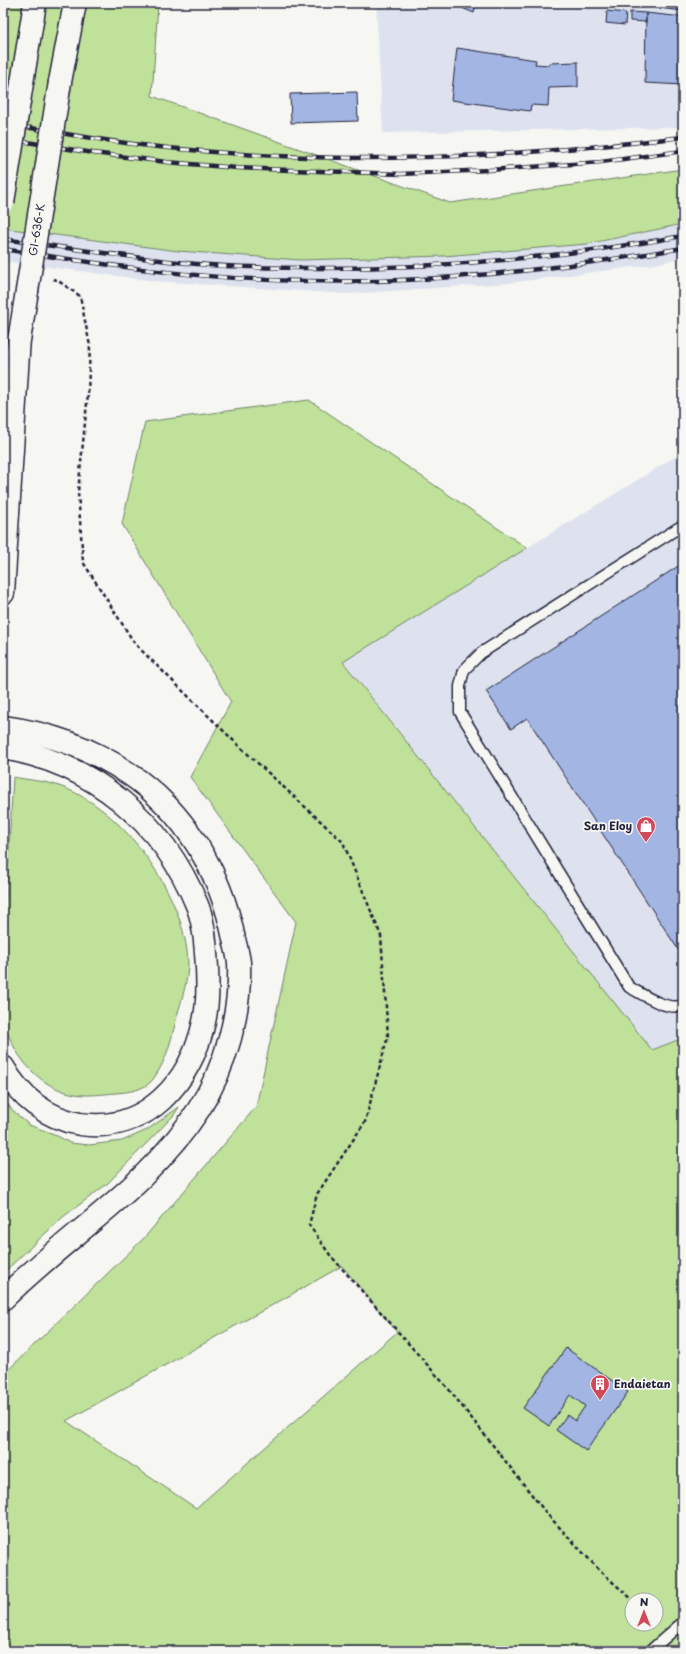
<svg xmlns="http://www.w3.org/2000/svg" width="686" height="1654" font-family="'Playpen Sans',sans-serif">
<rect width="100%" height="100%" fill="#f6f6f2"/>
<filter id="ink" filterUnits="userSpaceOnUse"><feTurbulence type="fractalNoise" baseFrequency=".025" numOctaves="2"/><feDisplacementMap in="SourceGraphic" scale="8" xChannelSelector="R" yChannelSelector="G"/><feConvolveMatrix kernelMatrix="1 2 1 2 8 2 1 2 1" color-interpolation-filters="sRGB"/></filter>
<g filter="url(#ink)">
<path fill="#dde2ee" d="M376,3H683V127L383,133Z
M683,224V257L656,264L509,283L346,294L155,281L3,261V228L178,251L587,244Z
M683,452V1038L652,1050L343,661Z"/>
<path fill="#bfe19a" stroke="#70826a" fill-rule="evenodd" d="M3,3H158L152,96L450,203L683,169V224L587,244L444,256L300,260L178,251L3,228Z
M309,400L527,548L343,662L652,1050L683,1038V1651H3V1375L144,1238L256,1107L296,922L190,777L231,702L122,524L145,422ZM342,1266L397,1332L196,1508L66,1421ZM632,1600H656V1624H632Z
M13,777C28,780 45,781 59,786C123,807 186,896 188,963C188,980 182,999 177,1016C172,1037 167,1060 154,1078C146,1090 129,1092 116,1093C102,1094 85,1097 70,1093C39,1086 15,1057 6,1028C0,1006 3,959 4,936C7,883 10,830 13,777Z
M3,1097L12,1110L29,1125L54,1134L70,1143L89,1145L122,1141L147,1130L179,1107L174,1115L107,1184L63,1217L3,1273Z"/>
<path fill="#a2b5e3" stroke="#22223b" d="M450,3H476L474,13Z
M618,3H683V11Z
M607,11L626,13L625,25L606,23Z
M630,12L646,13V22L630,21Z
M646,13L683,17V85L645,83Z
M457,48L536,60L535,64L549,65V63L578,62V87L549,88L548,106L531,105L530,111L451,100Z
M357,92L358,121L291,123L290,94Z
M683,563V957L527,718L511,729L486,691Z
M566,1348L628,1392L586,1451L556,1430L567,1415L575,1421L585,1406L570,1395L549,1426L523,1408Z"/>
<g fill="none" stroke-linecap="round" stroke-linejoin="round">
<defs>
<path id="lane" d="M683,525L481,653L464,670L460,686V712L629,987C642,994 668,1012 683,1005
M650,1651L683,1622"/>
<path id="highway" d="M60,82L75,3
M22,83L35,3
M17,353L27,291
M3,593L19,338
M3,727C48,733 91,748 128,773C185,811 221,873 234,939C236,947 238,955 239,962C241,1012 226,1067 199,1109C148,1188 68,1234 3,1299
M3,748C92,763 163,821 197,905C203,919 205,938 206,953C208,976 209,1000 204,1022C191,1082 146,1134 80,1124C46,1118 20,1097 3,1067"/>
</defs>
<use href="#lane" stroke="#22223b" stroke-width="13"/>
<use href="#highway" stroke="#22223b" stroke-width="25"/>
<path stroke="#22223b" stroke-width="2.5" stroke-dasharray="4 3" stroke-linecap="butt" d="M53,279L57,280L80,296L90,346L88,393L78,492L83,562L135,644L237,744L343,842L381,936L388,1036L365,1122L317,1194L309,1225L330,1255L447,1387L547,1514L601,1572L633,1600"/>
<use href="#lane" stroke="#f6f6f2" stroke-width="10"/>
<use href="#highway" stroke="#f6f6f2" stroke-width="22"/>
<defs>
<path id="rail" d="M3,123C58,133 114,143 169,148C342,166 511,158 683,137
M3,138L93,153L167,162L237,168L401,174L489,170L601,162L683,151
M3,239C67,248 132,258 197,264C239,268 282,268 324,268C444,268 565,257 683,236
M3,249C104,265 205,280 307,281C434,284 559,269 683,248"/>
</defs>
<use href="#rail" stroke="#22223b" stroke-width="4.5"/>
<use href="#rail" stroke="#f6f6f2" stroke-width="3" stroke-dasharray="9" stroke-linecap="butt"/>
<defs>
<g id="highway-bridge">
<path d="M3,202L22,83"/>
<path id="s1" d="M27,291L60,82"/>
</g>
</defs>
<use href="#highway-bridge" stroke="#22223b" stroke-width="25" stroke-linecap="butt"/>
<use href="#highway-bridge" stroke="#f6f6f2" stroke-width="22"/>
</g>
</g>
<defs>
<symbol id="shop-pin" viewBox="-11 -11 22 30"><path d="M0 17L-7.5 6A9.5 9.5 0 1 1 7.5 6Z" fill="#d1495b" stroke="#f6f6f2"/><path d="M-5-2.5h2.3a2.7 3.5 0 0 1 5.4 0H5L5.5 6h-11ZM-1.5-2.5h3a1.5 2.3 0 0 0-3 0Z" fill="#fff"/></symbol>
<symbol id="building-pin" viewBox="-11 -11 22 30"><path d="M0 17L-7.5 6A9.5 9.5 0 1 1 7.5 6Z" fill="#d1495b" stroke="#f6f6f2"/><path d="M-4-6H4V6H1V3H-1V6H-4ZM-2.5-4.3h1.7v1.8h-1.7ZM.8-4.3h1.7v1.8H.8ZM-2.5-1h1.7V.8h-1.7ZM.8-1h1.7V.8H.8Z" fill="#fff"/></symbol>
</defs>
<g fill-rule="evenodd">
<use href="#shop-pin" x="635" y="815" width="22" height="30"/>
<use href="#building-pin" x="589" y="1373" width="22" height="30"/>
</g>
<g text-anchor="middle" stroke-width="3.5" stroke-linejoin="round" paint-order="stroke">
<g font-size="11" fill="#22223b" stroke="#f6f6f2">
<text dy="4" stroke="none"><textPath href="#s1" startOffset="62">GI-636-K</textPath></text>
</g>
<g font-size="11" font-weight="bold" fill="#22223b" stroke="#f6f6f2" text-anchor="end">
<text x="632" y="830">San Eloy</text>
<text x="614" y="1388" text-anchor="start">Endaietan</text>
</g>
</g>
<rect width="686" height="1654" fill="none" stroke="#f6f6f2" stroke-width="16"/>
<rect x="8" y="8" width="670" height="1638" fill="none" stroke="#22223b" stroke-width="1.5" filter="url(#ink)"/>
<g transform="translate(644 1612)"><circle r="19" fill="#f6f6f2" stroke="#a1a1a9"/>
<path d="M0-3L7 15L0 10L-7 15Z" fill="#d1495b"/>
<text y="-6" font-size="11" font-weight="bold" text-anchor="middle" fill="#22223b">N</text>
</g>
</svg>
